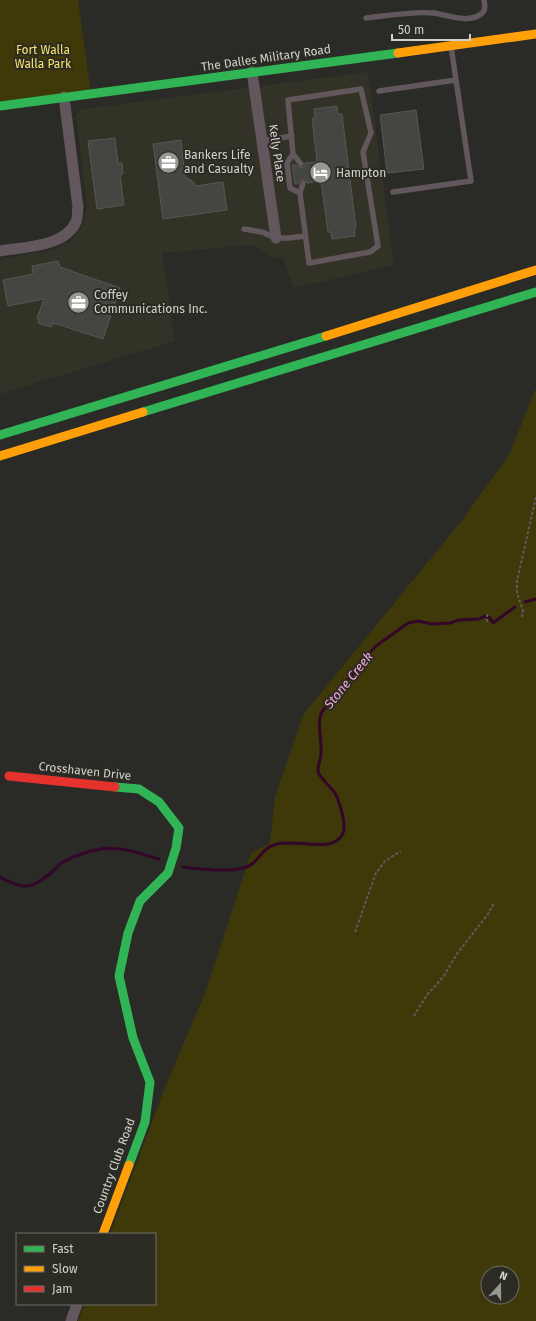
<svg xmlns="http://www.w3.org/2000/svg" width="536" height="1321" font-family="'Fira Sans',sans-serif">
<rect width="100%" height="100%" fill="#2a2a26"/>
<path fill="#333226" d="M368,72L394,265L294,288L283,258L268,256L255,245L162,253L175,341L0,394V259L53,250L71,241L83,224L87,207L76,114L83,109Z"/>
<path fill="#3f390a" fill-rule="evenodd" d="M0,0H78L91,94L0,106Z
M536,388V1321H78L85,1304H155V1234H110L164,1090L205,993L251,853L270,843L275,797L303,715L463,519L509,455ZM488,1273H512V1297H488Z"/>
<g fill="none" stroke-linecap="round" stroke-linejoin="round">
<path stroke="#340627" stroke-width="3" d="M525,602L536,599
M183,867C198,869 240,874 252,864C262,856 262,848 277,844C293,840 319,848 332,843C347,837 345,826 342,813C340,806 339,800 335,793C331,787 320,778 318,772C317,766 321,760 321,754C322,742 318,728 320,718C321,707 331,705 337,698C341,694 342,689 344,684C349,677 356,673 358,664L362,661L376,646L408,623L418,621L432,624L450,623L459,620L479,619L485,616L490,618L493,623L515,607
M0,877C24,890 31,890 52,872C56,869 59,864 63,862C74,856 89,851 101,849C121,846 141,854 159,859"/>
</g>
<path fill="#454542" stroke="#565653" d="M337,106L338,114H342L356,228L354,229L355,236L332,239L331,232H328L321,181L307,183L306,180L302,179L300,180L298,184H295L292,165H296L301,168L304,167L305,163L317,162L312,118H315L314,109Z
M416,110L424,169L387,173L380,115Z
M115,138L118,163H122L123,174L120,175L124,205L97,209L88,141Z
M181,140L185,177L194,182L195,186L223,182L227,210L163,219L153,144Z
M58,261L60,267L120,288L103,339L54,323L51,327L38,323L39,320L37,318L44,299L8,306L3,280L33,274L32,266Z"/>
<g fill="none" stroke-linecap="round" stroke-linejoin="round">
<path stroke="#605a5c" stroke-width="2" stroke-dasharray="3 2" stroke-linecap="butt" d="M522,617L523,611L517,593V581L536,497
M487,622V612
M355,932L376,873L385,861L401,851
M414,1016L427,995L444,976L456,955L488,914L494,903"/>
<path stroke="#61575c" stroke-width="5.5" d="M366,18C385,16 414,11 433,13C448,15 468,24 481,14C486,11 485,5 484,0
M379,91L456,80
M262,141L292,136
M293,154L287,163L290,188L300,193
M301,164L293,154L288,100L361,89L371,133L363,152L378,246L370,252L309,263L300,193L303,183
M393,192L471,181L451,46
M244,229L262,232L276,238H289L305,236"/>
<path stroke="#61575c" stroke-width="11" d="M252,72L276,238
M0,251C23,247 65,247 76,222C78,218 77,212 78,207L64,97
M71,1321L77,1304"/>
<path stroke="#30b455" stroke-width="9" d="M0,106L398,53
M143,412L536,292
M0,435L326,336
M115,787L139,789L159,802L179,828L176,848L168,873L140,901L128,933L119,976L133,1038L150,1082L145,1122L129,1165"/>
<path stroke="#ff9f0a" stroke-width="9" d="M398,53L536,34
M326,336L536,270
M0,456L143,412
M103,1234L129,1165"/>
<path stroke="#e5322d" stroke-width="9" d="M9,776L115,787"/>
</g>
<defs>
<symbol id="office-disc" viewBox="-11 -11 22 22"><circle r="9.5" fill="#979793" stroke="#2c2b24"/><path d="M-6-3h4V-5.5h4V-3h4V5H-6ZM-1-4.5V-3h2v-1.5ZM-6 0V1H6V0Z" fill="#fff"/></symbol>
<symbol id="hotel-disc" viewBox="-11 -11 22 22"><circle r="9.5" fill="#979793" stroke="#2c2b24"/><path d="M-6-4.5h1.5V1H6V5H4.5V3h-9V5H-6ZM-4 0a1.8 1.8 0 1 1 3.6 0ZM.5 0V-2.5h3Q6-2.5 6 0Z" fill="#fff"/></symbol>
</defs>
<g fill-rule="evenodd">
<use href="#office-disc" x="156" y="150" width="25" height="25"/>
<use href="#hotel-disc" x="308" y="160" width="25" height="25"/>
<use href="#office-disc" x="66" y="290" width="25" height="25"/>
</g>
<g text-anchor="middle" stroke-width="4" stroke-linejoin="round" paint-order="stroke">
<g font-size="12" fill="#f6e66a" stroke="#2c2b24">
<text x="43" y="54">Fort Walla<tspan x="43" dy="14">Walla Park</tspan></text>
</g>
<g font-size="12" fill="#d2d2cd" stroke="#2c2b24">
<text transform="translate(266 58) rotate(-8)" y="4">The Dalles Military Road</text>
<text transform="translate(277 153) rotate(82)" y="4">Kelly Place</text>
<text transform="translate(85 771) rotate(6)" y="4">Crosshaven Drive</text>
<text transform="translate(114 1166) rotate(-70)" y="4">Country Club Road</text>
</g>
<g font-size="12" fill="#d2d2cd" stroke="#2c2b24" text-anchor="start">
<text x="184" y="159">Bankers Life<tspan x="184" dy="14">and Casualty</tspan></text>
<text x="336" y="177">Hampton</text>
<text x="94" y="299">Coffey<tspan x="94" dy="14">Communications Inc.</tspan></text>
</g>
<g font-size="13" font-style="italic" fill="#faa7db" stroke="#2c2b24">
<text transform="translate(348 680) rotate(-51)" y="5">Stone Creek</text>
</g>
</g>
<rect x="16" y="1233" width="140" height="72" fill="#2c2b24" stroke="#6e6e68"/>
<rect x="24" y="1246" width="20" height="6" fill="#30b455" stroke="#6e6e68"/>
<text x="52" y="1253" font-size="12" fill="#d2d2cd">Fast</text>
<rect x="24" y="1266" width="20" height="6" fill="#ff9f0a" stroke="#6e6e68"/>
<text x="52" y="1273" font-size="12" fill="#d2d2cd">Slow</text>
<rect x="24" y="1286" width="20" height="6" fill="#e5322d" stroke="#6e6e68"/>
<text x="52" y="1293" font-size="12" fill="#d2d2cd">Jam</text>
<g transform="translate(500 1285) rotate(21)"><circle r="19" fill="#2c2b24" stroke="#6e6e68"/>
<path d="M0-3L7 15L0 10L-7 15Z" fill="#979793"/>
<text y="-6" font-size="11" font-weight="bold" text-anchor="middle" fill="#d2d2cd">N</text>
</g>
<path d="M392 34v6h78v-6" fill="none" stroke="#d2d2cd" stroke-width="2"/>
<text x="398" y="34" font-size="12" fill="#d2d2cd" stroke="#2c2b24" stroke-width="3" paint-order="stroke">50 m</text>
</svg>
